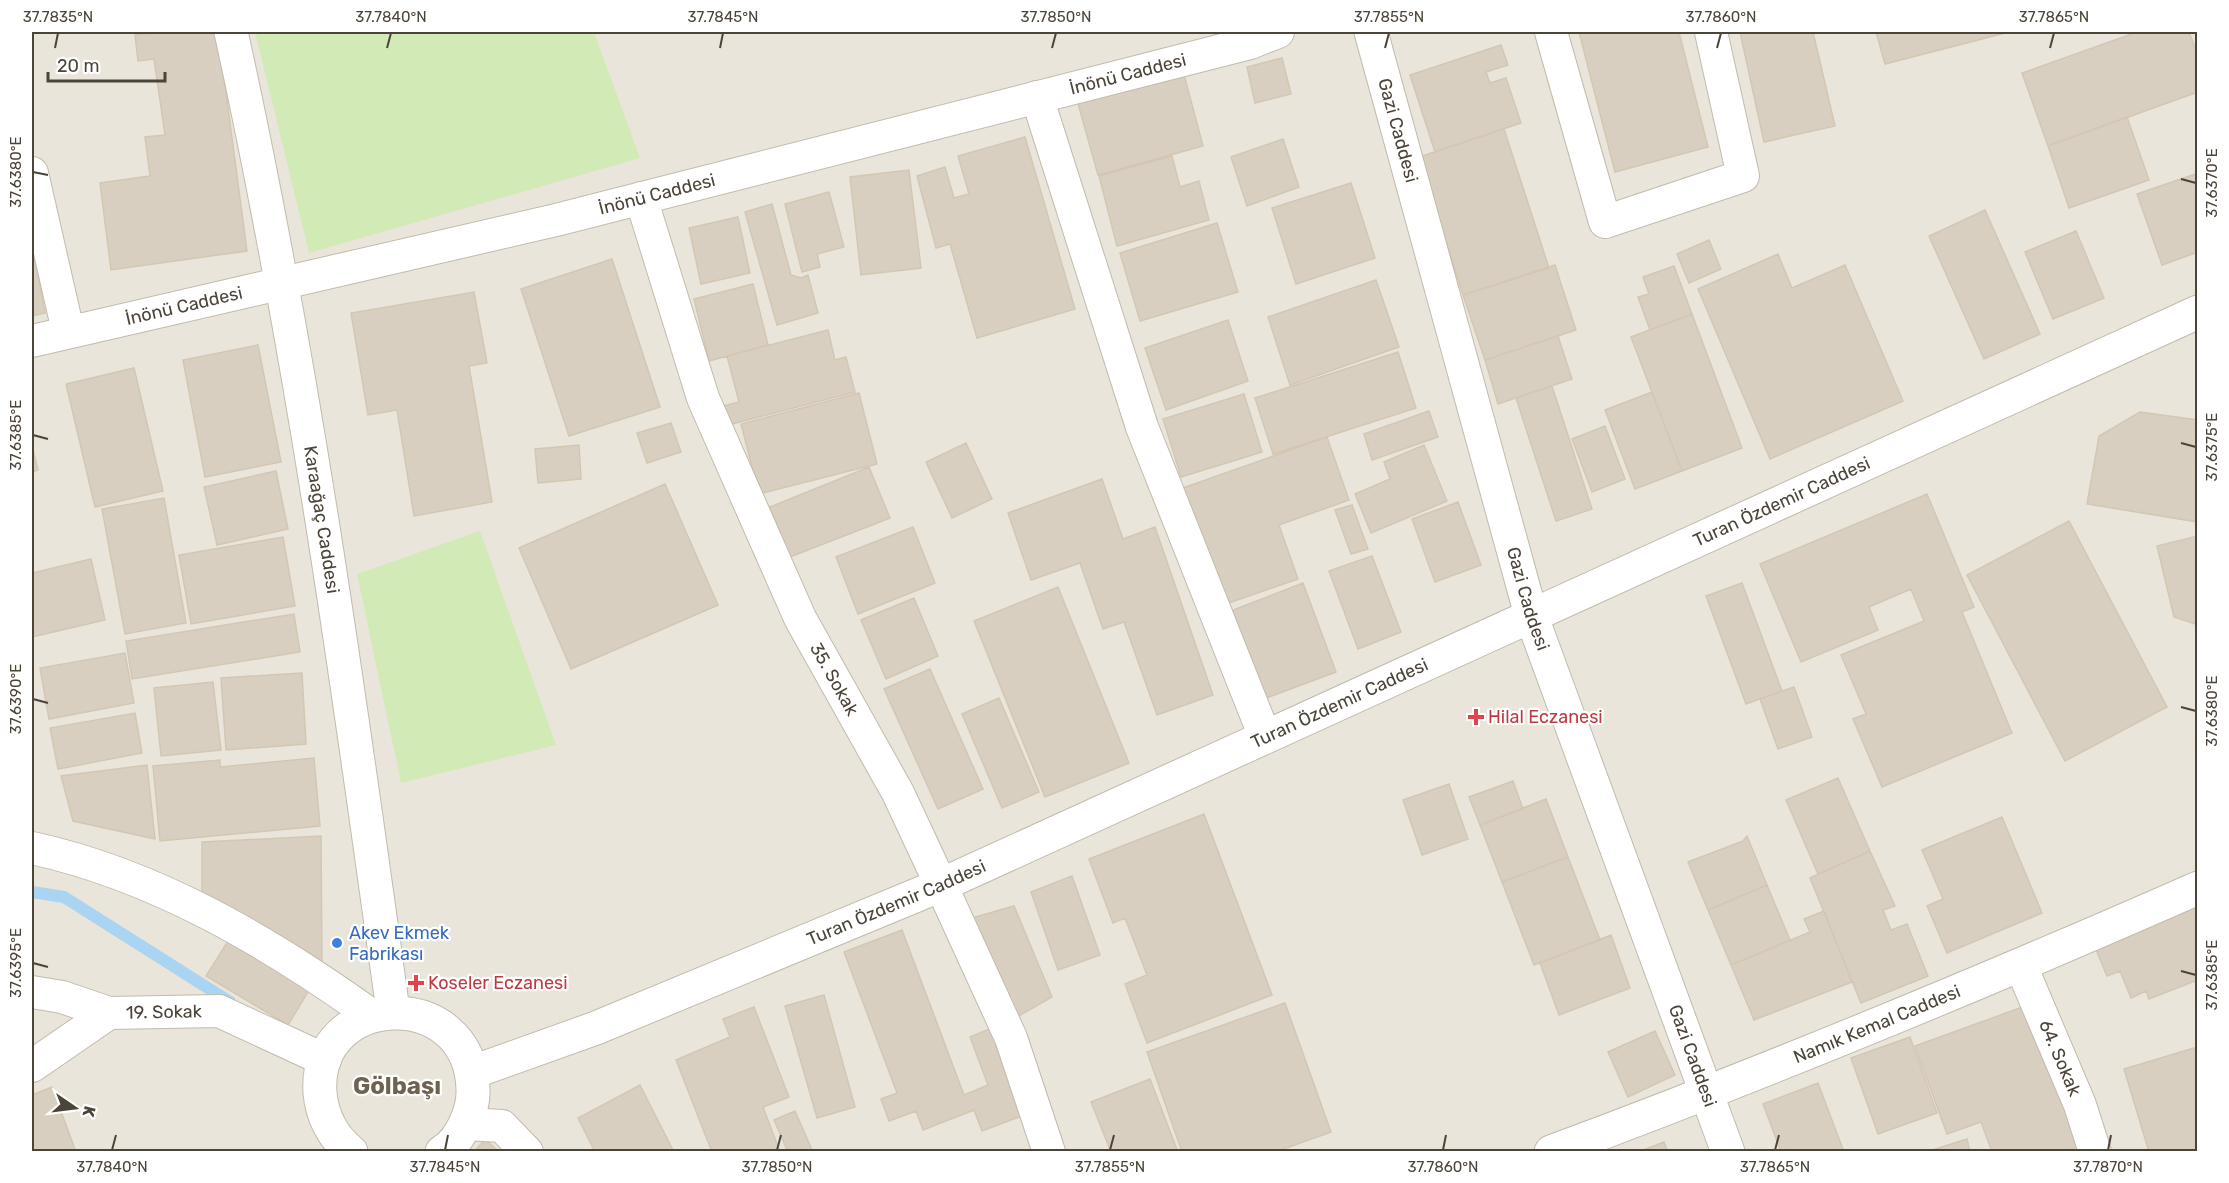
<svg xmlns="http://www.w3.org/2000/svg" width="2229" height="1183" font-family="Rubik,sans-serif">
<rect width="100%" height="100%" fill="#f6f3ec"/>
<path fill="#eae5da" d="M32,32H2197V1151H32Z"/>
<path fill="#d2eab5" d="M255,32H594L640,158L309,253Z
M480,531L556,745L401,783L357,574Z"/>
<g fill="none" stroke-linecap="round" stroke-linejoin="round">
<path stroke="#a9d4f2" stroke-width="12" d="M32,892L64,897L230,1002"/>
</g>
<path fill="#d8cfc1" stroke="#d3c7b4" stroke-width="1.5" d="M163,32H218L247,251L111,270L100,183L150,176L145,137L165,135L154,59L138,61L135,35Z
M1579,32H1679L1708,147L1615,172Z
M1740,32H1813L1835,126L1764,142Z
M1876,32H2009L1885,64Z
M2137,32H2189L2198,55V92L2048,146L2022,73Z
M1501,45L1508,65L1486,72L1490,83L1506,78L1521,123L1435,152L1410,75Z
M1282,58L1291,94L1255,103L1247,67Z
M1183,71L1203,146L1098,175L1077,100Z
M2127,117L2149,180L2069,208L2048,146Z
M1504,129L1549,268L1463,295L1419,157Z
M1025,137L1075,309L977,338L950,244L936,248L917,176L945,167L954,198L969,194L958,156Z
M1283,139L1299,187L1247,206L1231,157Z
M1172,156L1180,187L1199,181L1209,220L1117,246L1099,176Z
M909,170L921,268L861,275L850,177Z
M2198,173V252L2162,265L2137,194Z
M1351,183L1375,258L1296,284L1272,208Z
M829,192L844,247L817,254L820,267L802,272L785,204Z
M772,204L791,275L801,278L808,275L818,313L777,325L745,212Z
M1985,210L2040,334L1984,359L1929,236Z
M738,217L750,273L701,284L689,228Z
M1217,223L1238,292L1140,321L1120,253Z
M2076,231L2104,298L2053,319L2025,252Z
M1709,240L1721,269L1689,283L1677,254Z
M32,243L45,313L32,316Z
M1778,254L1792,288L1845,265L1903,401L1770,459L1698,289Z
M612,259L660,407L569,436L521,289Z
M1555,265L1576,330L1485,360L1463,295Z
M1674,266L1692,314L1650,330L1638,297L1649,294L1643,277Z
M1376,280L1399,347L1290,385L1268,317Z
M753,284L768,345L709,361L694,299Z
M474,292L487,363L469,366L492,502L414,516L397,410L368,415L351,313Z
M1692,314L1742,448L1682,471L1631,337Z
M1228,320L1248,381L1166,410L1145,348Z
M828,330L835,360L846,357L855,392L728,425L723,406L739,402L727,356Z
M1558,336L1572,379L1498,404L1485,360Z
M258,345L281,462L205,477L183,360Z
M1398,352L1416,408L1273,454L1255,398Z
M134,368L163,491L95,507L66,384Z
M1552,386L1592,509L1556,521L1516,398Z
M1652,392L1682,471L1635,489L1605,410Z
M859,393L877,464L759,494L741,424Z
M1244,394L1262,452L1181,477L1163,419Z
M1429,411L1438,437L1372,460L1364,434Z
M2140,412L2198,420V522L2087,504L2099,436Z
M671,423L681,452L647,463L637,433Z
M1605,426L1625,479L1592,492L1572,439Z
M1327,437L1349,500L1279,525L1298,579L1220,606L1180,489Z
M966,443L992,499L952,518L926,462Z
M579,445L581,479L538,483L535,449Z
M1424,445L1447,501L1371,533L1355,494L1390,479L1384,462Z
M32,446L38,470L32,472Z
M869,467L890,518L790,557L770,507Z
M276,471L288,529L217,545L204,487Z
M1102,479L1123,539L1155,527L1213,695L1157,715L1124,622L1103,629L1080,563L1031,580L1008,513Z
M665,484L718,605L571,669L519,548Z
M1927,494L1974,607L1962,612L2012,733L1882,787L1853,719L1866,714L1841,655L1924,621L1911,589L1869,607L1878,630L1801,662L1760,564Z
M164,498L186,623L125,634L102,509Z
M1458,502L1481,565L1435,582L1412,519Z
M1352,505L1368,549L1351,554L1335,510Z
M2069,521L2167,707L2065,761L1967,575Z
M913,527L935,583L858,614L836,557Z
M2198,536V625L2174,617L2157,546Z
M283,537L295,606L191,624L179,555Z
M1372,556L1401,632L1358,649L1329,571Z
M91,559L105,620L32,637V573Z
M1303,583L1336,672L1261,700L1228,612Z
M1742,583L1782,691L1746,704L1706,596Z
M1058,587L1129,763L1045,797L974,621Z
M914,598L938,656L886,679L861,620Z
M294,614L300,652L132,679L126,641Z
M125,653L134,703L49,719L40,668Z
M930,669L983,789L938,809L884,689Z
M302,673L306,744L226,750L221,678Z
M213,682L221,750L161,756L154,688Z
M1794,687L1812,737L1778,749L1760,699Z
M999,698L1039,792L1002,808L962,714Z
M135,713L142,753L58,769L50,728Z
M314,758L320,826L160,841L153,766L220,760V767Z
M147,765L155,839L73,821L61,776Z
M1838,778L1870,851L1818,874L1786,800Z
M1513,781L1523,809L1480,825L1469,797Z
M1449,784L1468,839L1422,855L1403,800Z
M1546,799L1568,857L1502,882L1480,825Z
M1204,814L1272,995L1147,1043L1125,984L1147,975L1125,918L1113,923L1089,859Z
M2002,817L2042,913L1947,953L1927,906L1943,899L1922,850Z
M321,836L322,966L202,901V842Z
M1747,836L1767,885L1708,910L1688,862L1743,841Z
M1870,851L1895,906L1883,910L1891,930L1907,924L1928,976L1861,1003L1810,878Z
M1568,857L1600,940L1534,965L1502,882Z
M1072,876L1100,955L1058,970L1031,892Z
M1767,885L1790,940L1731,965L1708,910Z
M2198,898V988L2195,981L2149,999L2146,991L2131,998L2120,971L2107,976L2092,940Z
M1014,906L1052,997L1017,1017L972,918Z
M1824,911L1852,982L1754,1020L1731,965L1810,932L1804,919Z
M902,930L964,1095L988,1085L970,1037L994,1027L1027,1114L982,1131L974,1110L923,1130L916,1111L889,1121L881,1099L897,1093L844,952Z
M233,933L314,982L288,1025L206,976Z
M1611,935L1630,988L1559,1015L1540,963Z
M824,995L855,1107L817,1118L785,1006Z
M1285,1003L1331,1132L1275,1152H1182L1147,1052Z
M2028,1005L2082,1152H1992L1981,1122L1947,1134L1915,1046Z
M754,1007L789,1097L763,1107L780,1152H712L676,1060L730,1037L723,1019Z
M1655,1031L1675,1075L1628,1097L1608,1052Z
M1910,1037L1937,1113L1878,1134L1851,1058Z
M2194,1048L2198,1060V1152H2149L2124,1069Z
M1150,1079L1178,1152H1111L1091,1102Z
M1818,1083L1844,1152H1781L1763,1104Z
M640,1085L674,1152H595L578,1118Z
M52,1087L76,1152H32V1095Z
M795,1111L813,1152H788L774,1120Z
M485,1139L499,1152H474Z
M1967,1139L1970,1152H1926Z
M1664,1142L1668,1152H1638Z"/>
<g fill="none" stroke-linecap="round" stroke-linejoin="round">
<defs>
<g id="minor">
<path d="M1551,32L1605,222L1743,176L1711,32"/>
<path d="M1037,97L1142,427L1265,737"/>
<path d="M32,173L68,331"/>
<path id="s1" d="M641,198L703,398L800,618L898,793L941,885L1011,1038L1049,1152"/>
<path id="s2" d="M32,341L556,220L1250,43L1278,32"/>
<path d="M32,848C156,875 269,942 371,1015"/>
<path id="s3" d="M2021,966L2080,1105L2095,1152"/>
<path id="s4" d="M32,992L62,997L109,1013L219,1011L325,1060"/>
<path d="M32,1066L109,1013"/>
<path d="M466,1124L502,1126L527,1152"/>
</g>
<g id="tertiary">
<path id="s5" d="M231,32C302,354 348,683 393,1011"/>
<path id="s6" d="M1371,32L1531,615L1728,1152"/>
<path id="s7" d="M473,1072L596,1028L941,885L2198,312"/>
<path d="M351,1152C333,1137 322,1116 320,1093C313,991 470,983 473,1089C474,1110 461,1141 442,1152"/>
<path id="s8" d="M1551,1152C1769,1071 1984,982 2198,888"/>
</g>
</defs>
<use href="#minor" stroke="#c2bbae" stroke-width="34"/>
<use href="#tertiary" stroke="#c2bbae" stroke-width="35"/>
<use href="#minor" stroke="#fff" stroke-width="32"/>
<use href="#tertiary" stroke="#fff" stroke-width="33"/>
</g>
<path fill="none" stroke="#4b4439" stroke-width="2" d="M55,48L58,33M387,48L391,33M720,48L723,33M1052,48L1056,33M1385,48L1389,33M1717,48L1721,33M2050,48L2054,33M33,172L48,175M2181,179L2196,183M33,435L48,439M2181,443L2196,447M33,699L48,703M2181,707L2196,711M33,963L48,967M2181,971L2196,975M112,1150L116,1135M445,1150L448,1135M777,1150L781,1135M1110,1150L1114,1135M1443,1150L1446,1135M1775,1150L1779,1135M2108,1150L2111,1135"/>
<g fill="#e0444e" stroke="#fff" stroke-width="2">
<path d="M1473 708h6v6h6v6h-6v6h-6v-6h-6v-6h6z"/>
<path d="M413 974h6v6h6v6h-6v6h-6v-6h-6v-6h6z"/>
</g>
<circle fill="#3f7fe0" stroke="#fff" stroke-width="2" cx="337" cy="943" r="6"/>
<g text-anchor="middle" stroke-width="4.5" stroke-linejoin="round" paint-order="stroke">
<g font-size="18" fill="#4b4439" stroke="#fff">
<text dy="6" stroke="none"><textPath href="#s2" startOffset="1128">İnönü Caddesi</textPath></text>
<text dy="6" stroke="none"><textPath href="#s6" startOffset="102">Gazi Caddesi</textPath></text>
<text dy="6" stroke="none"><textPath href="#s2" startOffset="642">İnönü Caddesi</textPath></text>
<text dy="6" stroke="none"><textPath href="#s2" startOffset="156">İnönü Caddesi</textPath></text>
<text dy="6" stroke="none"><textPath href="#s7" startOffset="1428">Turan Özdemir Caddesi</textPath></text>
<text dy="6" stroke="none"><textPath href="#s5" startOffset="496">Karaağaç Caddesi</textPath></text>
<text dy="6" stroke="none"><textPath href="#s6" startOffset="588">Gazi Caddesi</textPath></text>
<text dy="6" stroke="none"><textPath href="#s1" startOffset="520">35. Sokak</textPath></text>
<text dy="6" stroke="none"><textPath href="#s7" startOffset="942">Turan Özdemir Caddesi</textPath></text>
<text dy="6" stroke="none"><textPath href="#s7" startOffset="456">Turan Özdemir Caddesi</textPath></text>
<text dy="6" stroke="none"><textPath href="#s4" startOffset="135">19. Sokak</textPath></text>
<text dy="6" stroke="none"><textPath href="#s8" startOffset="350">Namık Kemal Caddesi</textPath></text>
<text dy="6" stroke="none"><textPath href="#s6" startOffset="1074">Gazi Caddesi</textPath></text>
<text dy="6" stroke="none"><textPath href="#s3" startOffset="100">64. Sokak</textPath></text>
</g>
<g font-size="18" fill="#be3a42" stroke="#fff" text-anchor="start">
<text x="1488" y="723">Hilal Eczanesi</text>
<text x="428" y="989">Koseler Eczanesi</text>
</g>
<g font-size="18" fill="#366cbe" stroke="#fff" text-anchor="start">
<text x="349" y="939">Akev Ekmek<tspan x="349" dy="21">Fabrikası</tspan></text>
</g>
<g font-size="24" font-weight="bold" fill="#6e6250" stroke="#fff">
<text x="397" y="1094">Gölbaşı</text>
</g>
</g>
<rect width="2229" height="1183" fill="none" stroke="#ffffff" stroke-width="66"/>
<g transform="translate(75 1108) rotate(104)" stroke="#ffffff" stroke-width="4.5" paint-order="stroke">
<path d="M0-4.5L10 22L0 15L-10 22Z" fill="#4b4439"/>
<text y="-9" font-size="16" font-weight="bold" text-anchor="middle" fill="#4b4439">K</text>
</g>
<path d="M48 72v9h117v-9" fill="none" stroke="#4b4439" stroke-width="3"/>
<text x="57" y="72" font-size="18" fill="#4b4439" stroke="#ffffff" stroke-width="4.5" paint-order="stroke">20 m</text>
<rect x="33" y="33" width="2163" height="1117" fill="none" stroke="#4b4439" stroke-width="2"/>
<g font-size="15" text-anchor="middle" fill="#4b4439">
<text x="58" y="22">37.7835°N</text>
<text x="391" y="22">37.7840°N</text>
<text x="723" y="22">37.7845°N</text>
<text x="1056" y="22">37.7850°N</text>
<text x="1389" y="22">37.7855°N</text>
<text x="1721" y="22">37.7860°N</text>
<text x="2054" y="22">37.7865°N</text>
<text transform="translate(16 172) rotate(-90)" y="5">37.6380°E</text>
<text transform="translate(2212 183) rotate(-90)" y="5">37.6370°E</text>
<text transform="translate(16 435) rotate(-90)" y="5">37.6385°E</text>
<text transform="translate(2212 447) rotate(-90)" y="5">37.6375°E</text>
<text transform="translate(16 699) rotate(-90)" y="5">37.6390°E</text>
<text transform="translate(2212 711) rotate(-90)" y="5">37.6380°E</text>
<text transform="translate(16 963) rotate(-90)" y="5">37.6395°E</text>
<text transform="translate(2212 975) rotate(-90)" y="5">37.6385°E</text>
<text x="112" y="1172">37.7840°N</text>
<text x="445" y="1172">37.7845°N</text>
<text x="777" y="1172">37.7850°N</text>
<text x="1110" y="1172">37.7855°N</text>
<text x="1443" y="1172">37.7860°N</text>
<text x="1775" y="1172">37.7865°N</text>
<text x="2108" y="1172">37.7870°N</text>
</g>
</svg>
